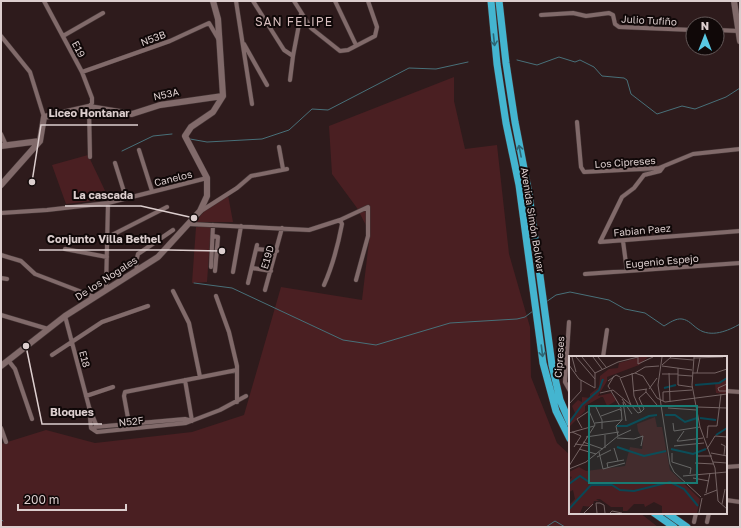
<svg xmlns="http://www.w3.org/2000/svg" width="741" height="528" font-family="'Golos Text',sans-serif">
<rect width="100%" height="100%" fill="#2e1b1c"/>
<path fill="#4a1f22" d="M454,77V101L465,149L497,145L509,254L530,327L531,377L557,443L570,455V513H640L658,527H1V444L46,430L95,443L192,432L244,415L281,287L362,300L370,233L357,208L332,174L329,126Z
M88,155L109,199L66,204L52,165Z
M228,195L233,222H196L204,211Z
M196,227H211L207,282L192,283Z"/>
<g fill="none" stroke-linecap="round" stroke-linejoin="round">
<path stroke="#487079" stroke-width="1" d="M517,60L537,65L559,57L575,62L580,60L594,67L602,76L624,78L627,80L631,94L657,114L682,106L695,109L726,97L740,88
M190,139L207,142L262,139L289,130L312,109L328,110L409,68L436,69L468,62
M122,151L153,136L172,134
M194,283L232,288L343,340L376,345L450,323L517,319L525,317L533,311
M546,302L556,295L570,292L609,300L625,309L645,313L664,326C669,323 676,318 682,319C689,320 692,325 698,329C711,338 728,331 740,324
M1,519L3,521
M546,527L555,521L565,527"/>
<defs>
<path id="street" d="M44,1L82,72L92,98V103L89,107L90,157
M236,1L252,104
M253,1L284,50L293,56
M294,1L311,28L340,51L348,50L375,36L377,27L368,1
M335,1L356,45
M541,15L573,13L586,16L609,13L613,15L615,24L619,27L693,30
M717,30L739,31
M1,36L30,72L44,117
M63,36L103,13
M244,44L267,85
M82,72L170,41L209,23L219,40
M290,80L293,56L301,14
M577,122L581,167L584,172L659,168L693,154L740,149
M1,134L6,145
M279,147L283,169
M139,150L152,191
M115,163L126,198
M663,167L660,171L644,175L634,188L622,197L600,242L740,231
M201,211L237,188L251,176L287,169
M1,213L47,210L108,203L207,178
M189,224L309,230L340,220L368,207V236L356,280
M213,236L218,237L215,271
M108,237L167,207
M623,241L627,271
M65,249L107,257
M257,249L277,251
M1,255L21,261L35,274L95,297
M211,267L213,225
M252,268L271,271
M137,269L136,262L138,254L173,230
M233,272L241,226
M585,274L740,263
M1,278L7,279
M248,283L257,245
M324,285C333,265 338,245 342,224L340,220
M106,290L108,203
M265,290L282,228
M173,291L189,323L200,377
M216,296L229,332L237,366V402
M1,315L48,329
M65,316L89,407L97,427
M569,322L565,382L570,391
M52,355L102,322L148,306
M603,357L607,330
M8,360L15,369L32,419
M185,380L192,421
M726,391L740,392
M86,396L113,387
M89,407L91,428L97,432L186,423L220,410L246,396
M95,427L185,419L192,421
M1,428L6,442
M130,429L124,396L125,392L237,370
M726,467L740,466
M726,500L740,502
M694,522L696,513
M707,522L709,513"/>
<path id="secondary" d="M734,1L740,41
M1,146L40,141
M1,185L40,141L44,117L89,107L132,114L160,105L223,96
M1,366L65,316L158,257L200,211L207,196V178L185,136L191,127L213,112L223,96L218,19L213,1"/>
<path id="highway" d="M491,1L497,64L506,123L519,185L543,363L556,411L570,439
M499,1L506,63L515,122L529,194L552,365L560,400L570,423
M654,513L674,527
M667,513L687,527"/>
</defs>
<use href="#street" stroke="#453636" stroke-width="5"/>
<use href="#secondary" stroke="#453636" stroke-width="7"/>
<use href="#highway" stroke="#453636" stroke-width="8"/>
<use href="#street" stroke="#816a6a" stroke-width="4"/>
<use href="#secondary" stroke="#816a6a" stroke-width="6"/>
<use href="#highway" stroke="#44b5d0" stroke-width="7"/>
</g>
<defs><path id="oneway-shaft" d="M-6 0H5M1.5-3L5.5 0L1.5 3" fill="none" stroke-width="1.6" stroke-linecap="round" stroke-linejoin="round"/></defs>
<g stroke="#2d6776">
<use href="#oneway-shaft" transform="translate(494 40) rotate(84)"/>
<use href="#oneway-shaft" transform="translate(520 151) rotate(-101)"/>
<use href="#oneway-shaft" transform="translate(542 351) rotate(83)"/>
</g>
<g text-anchor="middle" stroke-width="4" stroke-linejoin="round" paint-order="stroke">
<g font-size="10" fill="#dccece" stroke="#100808">
<text transform="translate(649 20) rotate(3)" y="4">Julio Tufiño</text>
<text transform="translate(153 38) rotate(-20)" y="4">N53B</text>
<text transform="translate(79 49) rotate(62)" y="4">E19</text>
<text transform="translate(166 94) rotate(-12)" y="4">N53A</text>
<text transform="translate(625 162) rotate(-4)" y="4">Los Cipreses</text>
<text transform="translate(173 178) rotate(-14)" y="4">Canelos</text>
<text transform="translate(533 220) rotate(81)" y="4">Avenida Simón Bolívar</text>
<text transform="translate(642 230) rotate(-5)" y="4">Fabian Paez</text>
<text transform="translate(267 257) rotate(-74)" y="4">E19D</text>
<text transform="translate(662 261) rotate(-5)" y="4">Eugenio Espejo</text>
<text transform="translate(106 278) rotate(-33)" y="4">De los Nogales</text>
<text transform="translate(559 357) rotate(-86)" y="4">Cipreses</text>
<text transform="translate(85 359) rotate(75)" y="4">E18</text>
<text transform="translate(131 421) rotate(-6)" y="4">N52F</text>
</g>
<g font-size="12" letter-spacing="1" fill="#d6bcbc" stroke="#100808">
<text x="294" y="26">SAN FELIPE</text>
</g>
</g>
<g transform="translate(569 356)">
<rect width="158" height="158" fill="#2e1b1c"/>
<path d="M71,1H79L70,9L38,21V25L29,40L42,37L47,44L45,46L38,50L34,41H32L16,50V55L0,71V64L6,57L3,50L9,44L13,46V41L21,42V38L30,31L31,20L40,13L49,12L50,7ZM158,21V38L147,37L146,28ZM86,61L88,71H93L101,114L131,143L128,157H93V150L85,146L76,151L75,148H65L58,155H54V151H42L31,143H27L30,145H25L23,151L14,150L11,157H0V149L6,143L4,134L0,136V125L3,121L0,120V116L10,111L17,115L56,110L61,91L73,93L74,84L69,75L68,68Z" fill="#4a1f22"/>
<path fill="none" stroke="#094755" stroke-width="2" d="M126,29L150,27L158,22M95,32L107,29M96,59H106L116,66L128,62M131,62L147,64M0,67L13,49L30,34L34,23M48,70H58L80,60L88,59M147,79L158,72M48,91L75,100L97,95M102,93L124,98L137,93M0,128L11,120L20,126M0,153L22,129H43L51,134L65,135L101,126L115,133L129,150"/>
<path fill="none" stroke="#746363" stroke-width="1" d="M3,1L7,16M7,1L26,23M24,1L33,13M29,1L37,11M69,1V8L84,1M93,1L89,29L101,108L105,116L132,141M125,1L123,29L131,71L146,112L149,145L158,153M101,2L124,4M125,2L154,1M0,9L10,23L26,32V17L13,1M93,9L102,1M93,10L123,14M109,12V29L123,31M26,17L49,6L69,1M63,17L65,40L72,56M66,17L76,11L90,10M100,17L101,46M123,17H146L158,13M128,17L131,2M93,18H109M109,19L123,20M39,25L47,19L51,21M158,28L149,32L150,35H158M41,33L39,30L45,20M77,33V36L88,49M80,33L88,22M64,35L78,33M31,37L44,34L62,49L51,22L66,17L74,20L88,42L96,46L158,38M53,43L63,58M94,45V36L123,34M54,46L57,65M0,48L12,35V24M26,49L33,64V73M62,49L69,57L72,56M128,51L158,52M99,52L128,54M72,56L75,53L70,42L77,36M32,60L51,53L52,55M26,67L53,64M104,67L105,75L131,71M3,76L12,80L5,91M0,77L25,70M49,80L62,74M17,81L50,76M48,82L65,83L74,80L72,90M138,82L139,70H148L152,38M111,85L134,82M111,85H108L115,75M14,86L34,93M6,88L21,90M152,88L156,90L155,99M105,90L135,87M36,92V79M45,92L49,105M10,93L27,98M138,93L146,80L158,81M30,96L34,113L56,107M103,97V106L122,112L121,118M142,97L158,100M129,100H143M28,101L42,94M144,106L158,107M126,107L145,108M0,110L26,69L20,55L8,63L13,72M39,112L38,107L55,104M0,113L17,106L49,80L47,70L53,64L52,52L42,35M114,120L158,116M124,122L140,125M137,137L141,117M135,139L148,134M153,148L156,133M15,157L24,148M28,157L27,147H31L35,149L36,157M41,157L43,155L53,157M130,157L133,142"/>
<path fill="#197a73" fill-opacity="0.15" stroke="#197a73" stroke-width="2" d="M20,50H128V127H20Z"/>
<rect width="158" height="158" fill="none" stroke="#dccece" stroke-width="2"/>
</g>
<path fill="none" stroke="#dccece" stroke-width="1.5" d="M32 182L41 125H138M194 218L141 206H65M222 251L169 250H39M26 346L42 424H102"/>
<g fill="#dccece" stroke="#100808" stroke-width="1.5">
<circle cx="32" cy="182" r="4"/>
<circle cx="194" cy="218" r="4"/>
<circle cx="222" cy="251" r="4"/>
<circle cx="26" cy="346" r="4"/>
</g>
<g font-size="11" text-anchor="middle" font-weight="bold" fill="#dccece" stroke="#100808" stroke-width="4" stroke-linejoin="round" paint-order="stroke">
<text x="89" y="117">Liceo Hontanar</text>
<text x="103" y="199">La cascada</text>
<text x="104" y="243">Conjunto Villa Bethel</text>
<text x="72" y="416">Bloques</text>
</g>
<rect width="741" height="528" fill="none" stroke="#dccece" stroke-width="4"/>
<g transform="translate(705 36)"><circle r="19" fill="#100808" stroke="#625757"/>
<path d="M0-3L7 15L0 10L-7 15Z" fill="#59c8e4"/>
<text y="-6" font-size="11" font-weight="bold" text-anchor="middle" fill="#dccece">N</text>
</g>
<path d="M18 504v6h108v-6" fill="none" stroke="#dccece" stroke-width="2"/>
<text x="24" y="504" font-size="12" fill="#dccece" stroke="#100808" stroke-width="3" paint-order="stroke">200 m</text>
</svg>
